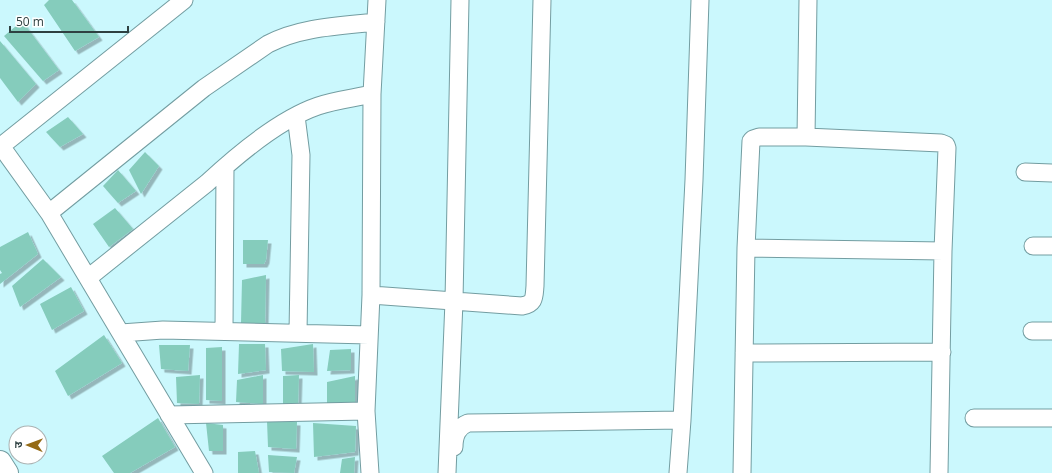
<svg xmlns="http://www.w3.org/2000/svg" width="1052" height="473" font-family="'Open Sans','Noto Sans Devanagari',sans-serif">
<defs>
<filter id="shadow"><feDropShadow dx="3.5" dy="3.5" stdDeviation="0" flood-color="#0004"/></filter>
</defs>
<rect width="100%" height="100%" fill="#cbf8fd"/>
<path fill="#85ccbc" filter="url(#shadow)" d="M49,0H72L99,37L75,51L44,5Z
M22,21L59,70L43,81L4,36Z
M0,41L36,84L18,102L0,78Z
M68,117L83,134L60,147L46,132Z
M145,152L159,166L141,194L129,170Z
M118,170L136,191L118,203L103,186Z
M115,208L133,229L109,247L93,224Z
M28,232L38,254L0,284V274L2,273L0,270V247Z
M243,240H268L266,260L264,264H243Z
M43,259L61,277L20,307L12,286Z
M266,275L265,323H241L242,280Z
M71,287L84,311L52,330L40,304Z
M104,335L122,363L68,396L55,371Z
M239,344H265L266,370L238,374Z
M313,344L314,372L282,371L281,349Z
M159,345H190L188,371L161,369Z
M222,347V401L206,400V348Z
M351,349V370L327,371L330,350Z
M200,375L199,404L177,403L176,377Z
M263,375V404L236,402L237,380Z
M299,375L298,405L283,404V376Z
M355,376V402L327,404V382Z
M158,418L175,447L130,473H114L102,456Z
M267,421L297,422L296,449L268,447Z
M206,423L223,425V451H209Z
M313,423L356,426L355,452L314,457Z
M255,451L259,473H238V452Z
M268,455L297,457L294,473L269,472Z
M355,457L354,473H340L342,459Z"/>
<g fill="none" stroke-linecap="round" stroke-linejoin="round">
<defs>
<path id="street" d="M296,116L301,155L298,333
M806,137L941,143L946,145L947,148L943,251L939,473
M1,146L49,213L204,473
M0,147L184,0
M1025,172L1052,173
M49,213L204,88L268,44C301,27 339,26 376,22
M1033,246H1052
M746,248L943,251
M88,278L207,183C237,155 280,119 318,106C335,100 355,98 372,94
M371,295L522,306C535,304 534,297 535,286L542,0
M224,331L225,167
M1032,331H1052
M121,333L163,330L369,335
M744,353L942,352
M169,415L366,411
M974,418H1052
M682,420L694,180L700,0
M454,447C454,435 458,427 468,423L682,420L678,473
M370,473L366,411L371,295L372,94L377,0
M447,473L454,301L460,0
M742,473L746,248L751,141L753,139L759,137H806L808,0"/>
<path id="secondary" d="M0,462L7,473"/>
</defs>
<use href="#street" stroke="#739da1" stroke-width="19"/>
<use href="#secondary" stroke="#739da1" stroke-width="24"/>
<use href="#street" stroke="#fff" stroke-width="17"/>
<use href="#secondary" stroke="#fff" stroke-width="22"/>
</g>
<g transform="translate(28 445) rotate(271)"><circle r="19" fill="#ffffff" stroke="#abb3b3"/>
<path d="M0-3L7 15L0 10L-7 15Z" fill="#946a15"/>
<text y="-6" font-size="11" font-weight="bold" text-anchor="middle" fill="#2e4041">उ</text>
</g>
<path d="M10 26v6h118v-6" fill="none" stroke="#2e4041" stroke-width="2"/>
<text x="16" y="26" font-size="12" fill="#2e4041" stroke="#ffffff" stroke-width="3" paint-order="stroke">50 m</text>
</svg>
